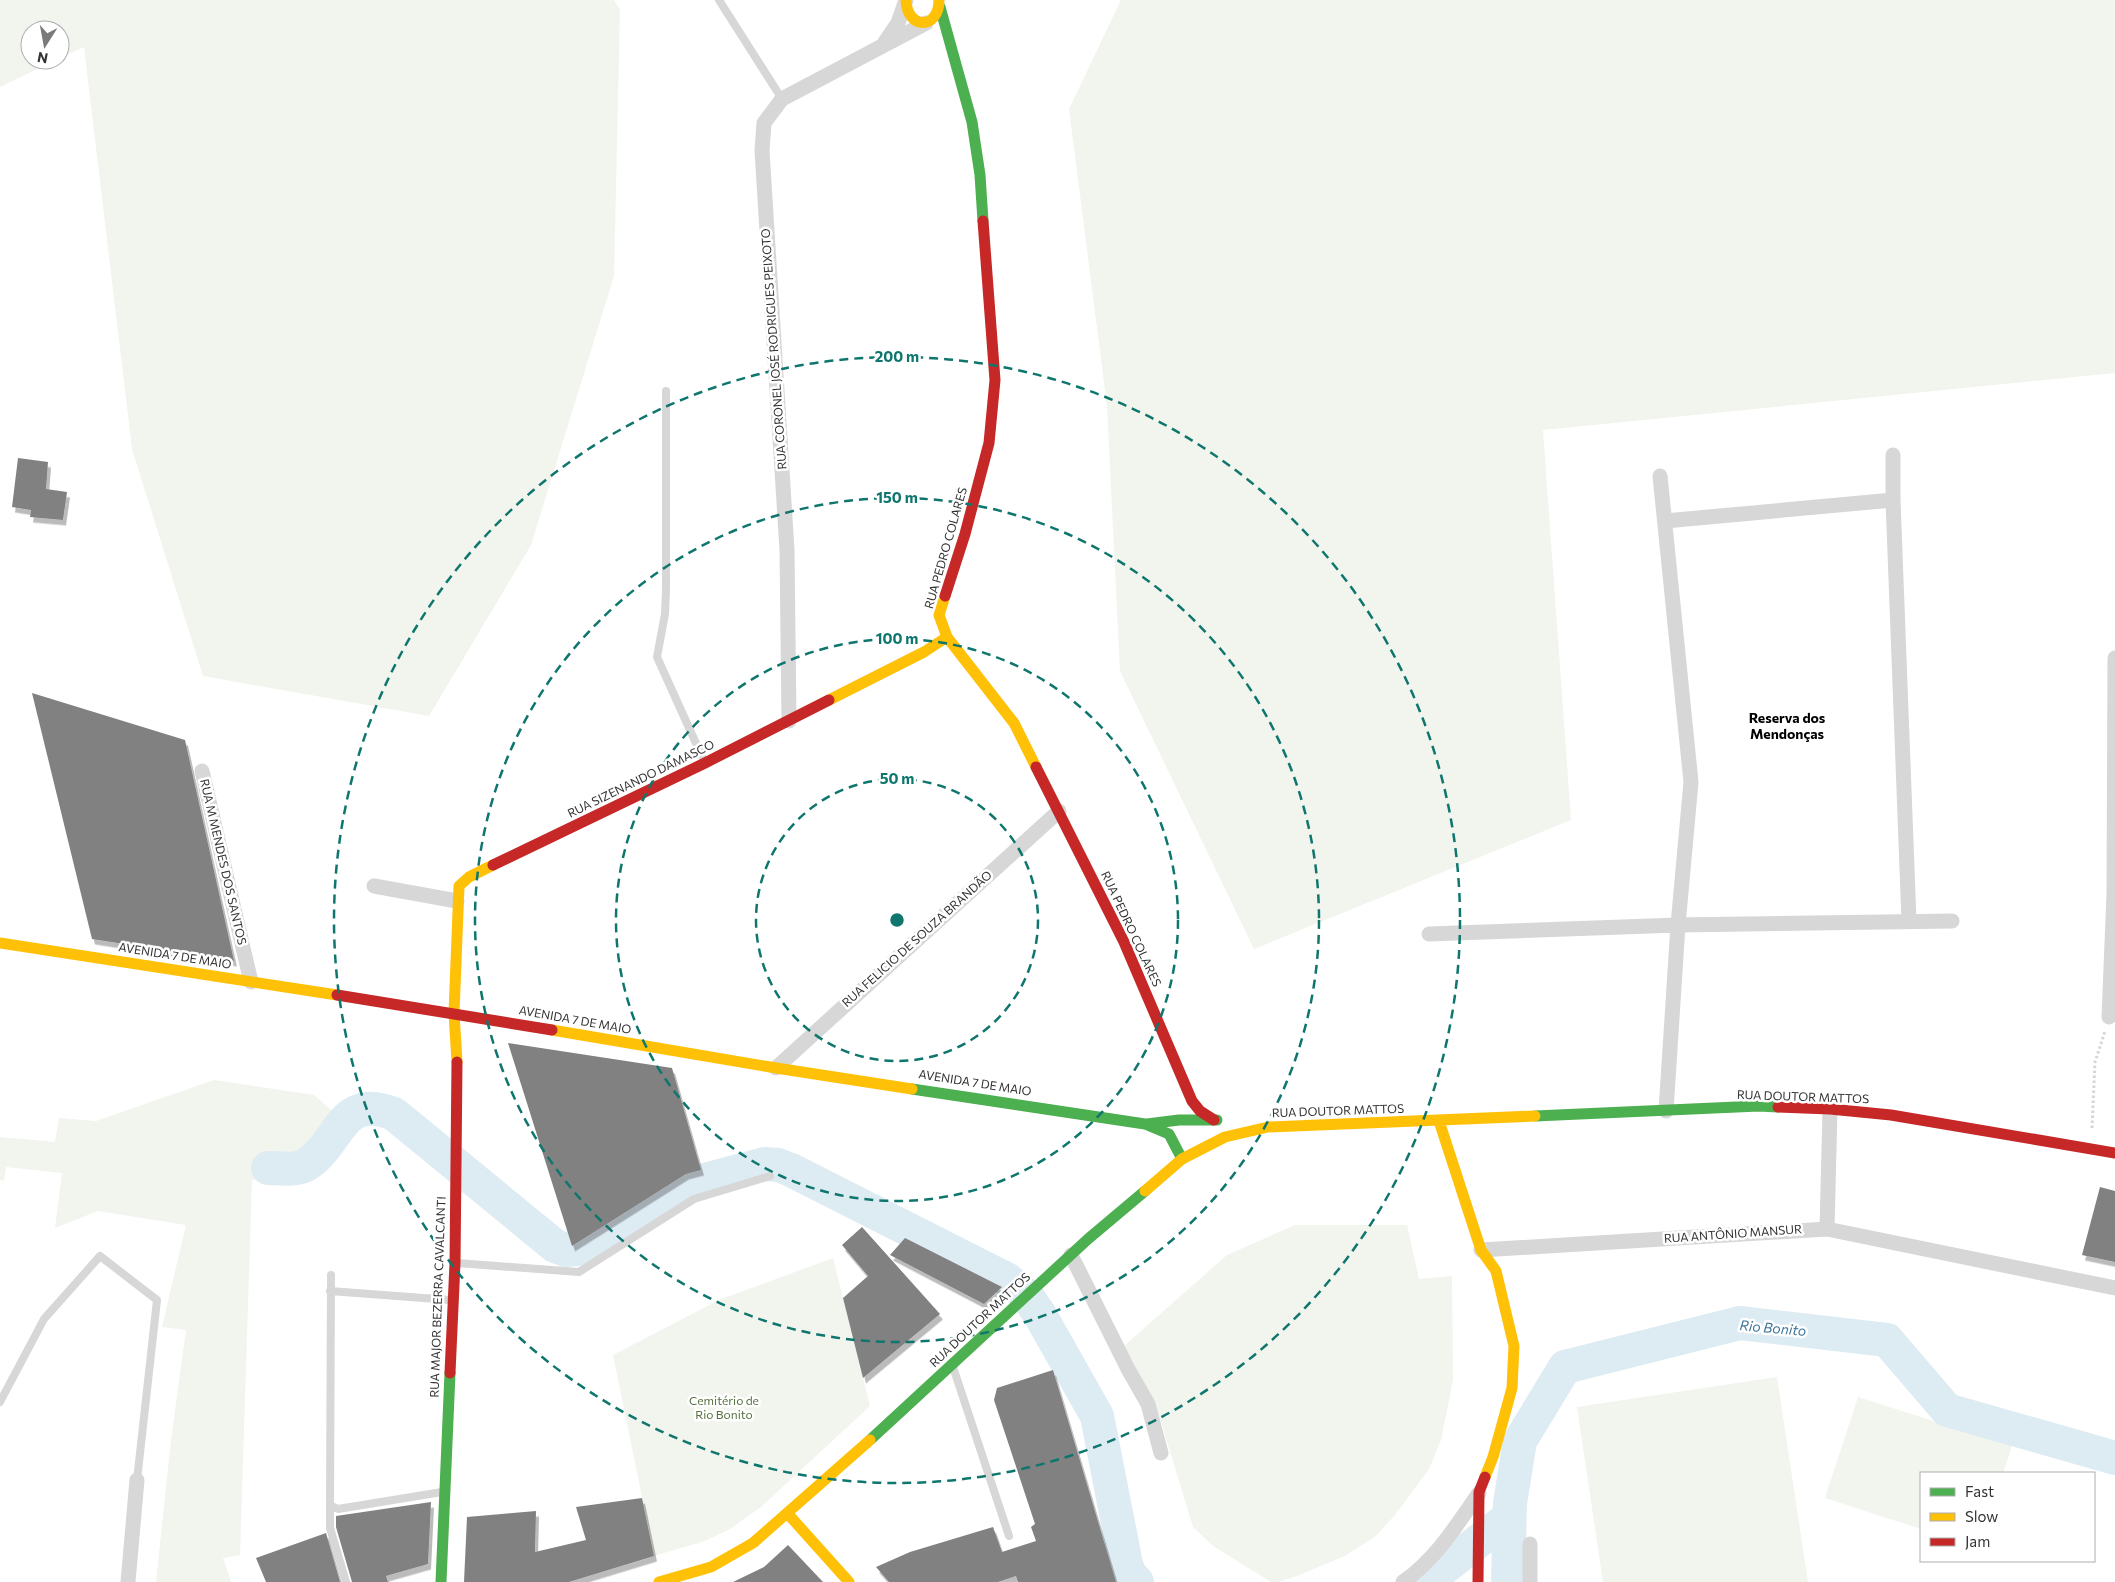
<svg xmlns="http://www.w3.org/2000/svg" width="2115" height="1582" font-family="Commissioner,sans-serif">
<defs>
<filter id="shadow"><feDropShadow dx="3" dy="5.5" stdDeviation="0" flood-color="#0004"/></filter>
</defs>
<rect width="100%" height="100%" fill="#fff"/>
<path fill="#f1f5ed" d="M0,0H614L620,10L614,276L531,545L429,716L203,676L132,449L84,47L60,58V30H30V60H56L0,87Z
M1121,0H2115V373L1543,430L1571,820L1254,949L1120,671L1107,406L1069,109Z
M214,1080L314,1095L351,1127C341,1140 324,1166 310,1174C294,1183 269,1178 252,1180L240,1555L223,1558L231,1582H156L171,1440L186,1330L162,1327L186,1225L98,1211L55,1228L62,1173L6,1167L4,1181L0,1180V1137L55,1142L59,1118L96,1121Z
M1295,1225H1407L1419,1279L1452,1276L1453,1380L1441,1440L1429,1469L1395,1515L1376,1536L1345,1556L1297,1576L1278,1582H1271L1213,1546L1193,1527L1155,1402L1124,1346L1227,1255Z
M833,1258L870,1406L761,1507L730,1529L705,1541L654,1556L613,1355L719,1300Z
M1777,1377L1808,1582H1603L1577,1407Z
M1858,1397L2012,1446L2003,1473H1921V1529L1825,1498Z"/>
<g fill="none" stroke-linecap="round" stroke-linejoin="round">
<path stroke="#ddebf3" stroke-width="34" d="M268,1168C279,1168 296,1171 306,1165C341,1143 340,1092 394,1114L555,1246L566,1250L577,1249L690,1184L765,1164L778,1165L791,1170L1008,1280L1027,1296L1040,1315L1097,1416L1126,1564L1129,1573L1137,1582
M1426,1582L1503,1522
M1508,1582L1510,1503L1520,1441L1565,1367L1740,1323L1887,1340L1947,1410L2115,1458"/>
</g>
<path fill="#818181" filter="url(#shadow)" d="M18,458L48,462L46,489L67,492L63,520L30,517L31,510L12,507Z
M32,693L185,740L234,961L92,939Z
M508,1043L672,1068L701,1170L686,1174L572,1246Z
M2100,1187L2115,1191V1262L2082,1255Z
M862,1227L940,1314L863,1378L843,1298L868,1276L842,1245Z
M905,1238L1002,1287L984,1304L890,1255Z
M1053,1370L1116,1582H1018L1016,1576L998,1582H889L876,1567L910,1552L993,1527L1002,1552L1036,1541L1031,1527L1035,1524L994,1400L997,1388Z
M642,1498L654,1556L569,1582H464L467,1517L536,1511L535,1552L586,1540L576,1507Z
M431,1502L428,1564L386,1576L388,1582H352L336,1527V1516Z
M326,1533L340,1582H266L256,1558Z
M788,1545L823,1582H733L764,1567Z"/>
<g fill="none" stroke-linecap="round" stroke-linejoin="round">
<path stroke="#d6d6d6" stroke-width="3" stroke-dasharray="2.5 2.5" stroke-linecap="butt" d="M2092,1128L2095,1062L2105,1031"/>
<path stroke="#d7d7d7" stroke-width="8" d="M719,0L782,99
M666,391V589L665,614L657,657L704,761
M457,1263L579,1272L694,1199L770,1176
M331,1275L330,1505L338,1509L442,1492
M330,1291L450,1300
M953,1367L1009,1536
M0,1402L44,1319L100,1256L157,1300L137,1480
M330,1505V1528L346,1582"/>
<path stroke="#d7d7d7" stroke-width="15" d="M885,42L898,23L906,0
M1893,455V500L1909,921
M1660,476L1691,782L1678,925L1666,1111
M1665,521L1893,500
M789,721L787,550L762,151L764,123L782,99L926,23
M202,771L251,982
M374,886L457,901
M1429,934L1678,925L1952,921
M2109,1017L2114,894L2115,658
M776,1068L1059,811
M1827,1229L1830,1109
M1481,1250L1827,1229L2115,1288
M1071,1255L1128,1369L1148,1404L1161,1453
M1530,1544V1582
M128,1582L137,1480
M1403,1582C1436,1559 1456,1526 1479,1493"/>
<path stroke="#4caf50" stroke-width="11" d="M940,7L972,122L980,175L983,221
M912,1089L1145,1124L1169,1134L1182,1159
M1535,1116L1759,1106L1778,1107
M1147,1124L1179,1120H1217
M870,1440L1088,1239L1145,1191
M441,1582L450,1373"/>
<path stroke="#ffc107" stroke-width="11" d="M906,0C907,30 939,30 939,0
M945,596L939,615L947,637L1014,723L1036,767
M829,700L924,652L947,637
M0,943L337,995
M552,1030L776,1068L912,1089
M457,1062L454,1013L459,886L469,877L493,865
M1439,1121L1481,1250L1496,1271L1514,1346L1512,1388L1493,1457L1485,1477
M1145,1191L1182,1159L1225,1137L1268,1127L1535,1116
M788,1514L849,1582
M659,1582L711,1567L753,1543L870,1440"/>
<path stroke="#c62828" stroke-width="11" d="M945,596L965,534L989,443L995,380L983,221
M1036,767L1124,942L1192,1101L1200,1111L1214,1120
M493,865L705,763L829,700
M337,995L552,1030
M1778,1107L1830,1109L1891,1115L2115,1153
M450,1373L455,1263L457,1062
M1478,1582L1479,1492L1485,1477"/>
</g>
<g fill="none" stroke="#0f766e" stroke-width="2.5" stroke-dasharray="9 6">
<circle cx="897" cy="920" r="141"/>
<circle cx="897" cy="920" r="281"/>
<circle cx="897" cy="920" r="422"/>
<circle cx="897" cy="920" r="563"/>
</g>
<g text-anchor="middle" stroke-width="5" stroke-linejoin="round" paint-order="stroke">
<g font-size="12" fill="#333" stroke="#fff">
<text transform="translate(774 349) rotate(-94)" y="4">RUA CORONEL JOSÉ RODRIGUES PEIXOTO</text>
<text transform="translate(946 548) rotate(-74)" y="4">RUA PEDRO COLARES</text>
<text transform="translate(641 779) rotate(-26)" y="4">RUA SIZENANDO DAMASCO</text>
<text transform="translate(223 862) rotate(77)" y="4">RUA M MENDES DOS SANTOS</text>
<text transform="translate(1131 929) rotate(65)" y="4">RUA PEDRO COLARES</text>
<text transform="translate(917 939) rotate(-42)" y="4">RUA FELICIO DE SOUZA BRANDÃO</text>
<text transform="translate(175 956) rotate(9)" y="4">AVENIDA 7 DE MAIO</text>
<text transform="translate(575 1020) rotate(10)" y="4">AVENIDA 7 DE MAIO</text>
<text transform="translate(975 1083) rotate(9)" y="4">AVENIDA 7 DE MAIO</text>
<text transform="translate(1803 1097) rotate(2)" y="4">RUA DOUTOR MATTOS</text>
<text transform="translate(1338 1111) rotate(-2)" y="4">RUA DOUTOR MATTOS</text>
<text transform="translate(1733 1234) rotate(-4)" y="4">RUA ANTÔNIO MANSUR</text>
<text transform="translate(438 1297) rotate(-88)" y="4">RUA MAJOR BEZERRA CAVALCANTI</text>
<text transform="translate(980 1320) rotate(-43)" y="4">RUA DOUTOR MATTOS</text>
</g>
<g font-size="12" fill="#56703f" stroke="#fff">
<text x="724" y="1405">Cemitério de<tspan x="724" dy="14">Rio Bonito</tspan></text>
</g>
<g font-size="14" font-weight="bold" fill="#000" stroke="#fff">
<text x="1787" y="723">Reserva dos<tspan x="1787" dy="16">Mendonças</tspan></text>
</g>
<g font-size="14" font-style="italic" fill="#3f7597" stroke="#fff">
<text transform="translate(1773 1328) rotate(5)" y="5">Rio Bonito</text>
</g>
</g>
<circle cx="897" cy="920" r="8" fill="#0f766e" stroke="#fff" stroke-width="2.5"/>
<g font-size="15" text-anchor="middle" font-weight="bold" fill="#0f766e" stroke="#fff" stroke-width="5" stroke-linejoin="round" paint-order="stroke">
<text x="897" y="362">200 m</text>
<text x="897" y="503">150 m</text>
<text x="897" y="644">100 m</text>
<text x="897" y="784">50 m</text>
</g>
<rect x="1920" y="1472" width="175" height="90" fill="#ffffff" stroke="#adadad"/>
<rect x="1930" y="1488" width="25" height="8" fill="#4caf50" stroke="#adadad"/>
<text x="1965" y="1497" font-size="15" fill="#333333">Fast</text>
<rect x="1930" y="1513" width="25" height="8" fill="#ffc107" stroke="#adadad"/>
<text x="1965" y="1522" font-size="15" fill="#333333">Slow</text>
<rect x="1930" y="1538" width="25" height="8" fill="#c62828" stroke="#adadad"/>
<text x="1965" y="1547" font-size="15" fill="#333333">Jam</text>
<g transform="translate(45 45) rotate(191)"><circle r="24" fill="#ffffff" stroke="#adadad"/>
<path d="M0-4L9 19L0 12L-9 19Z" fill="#7a7a7a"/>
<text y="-8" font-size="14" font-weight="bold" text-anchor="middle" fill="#333333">N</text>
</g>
</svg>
